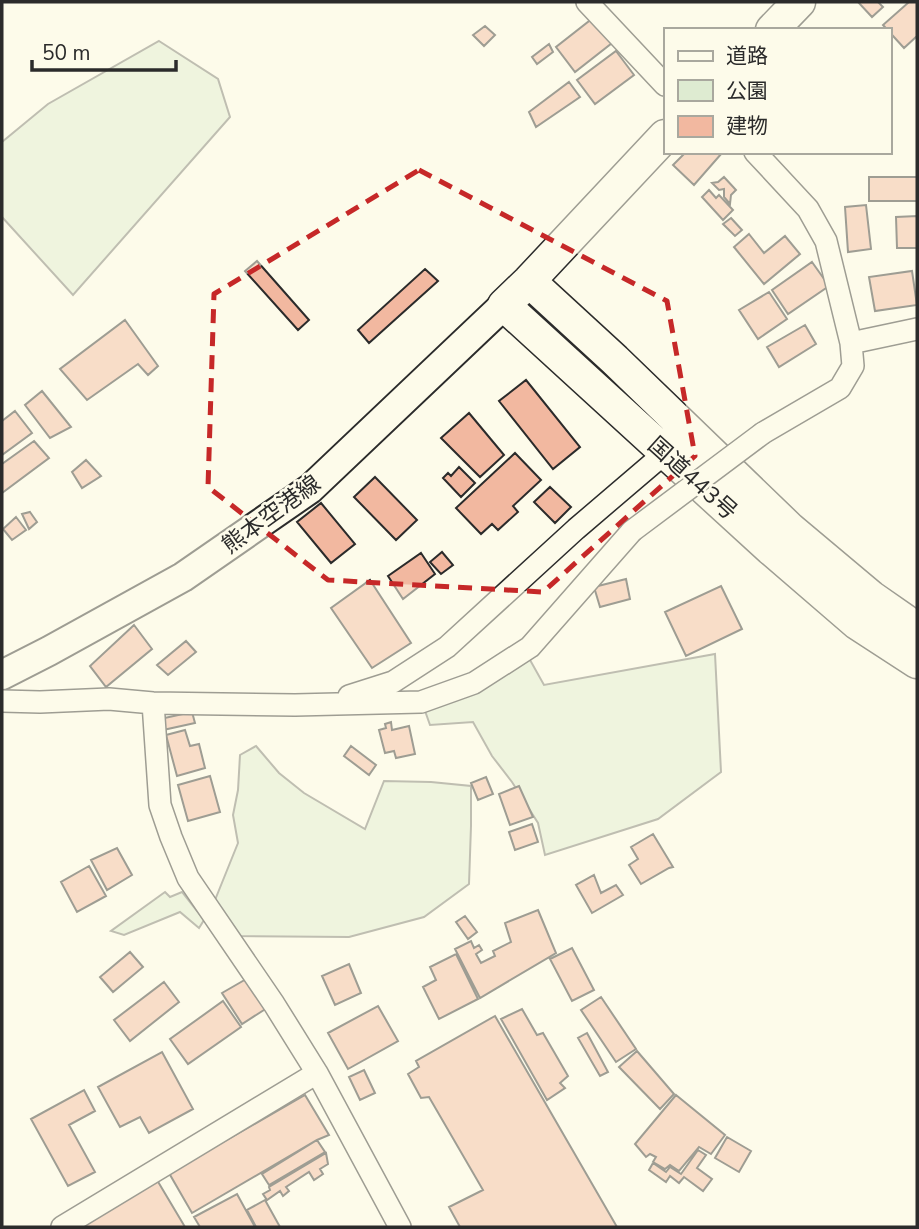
<svg xmlns="http://www.w3.org/2000/svg" width="919" height="1229" font-family="'Nunito Sans','Noto Sans JP',sans-serif">
<rect width="100%" height="100%" fill="#fdfbea"/>
<path fill="#deebd1" stroke="#74746e" stroke-width="2" d="M159,41L218,79L230,117L73,295L2,217V142L48,104Z
M525,651L544,685L715,654L721,772L658,819L545,855L538,823L512,782L492,756L473,722L430,725L424,708Z
M256,746L279,773L304,793L365,829L384,781L431,782L471,786V826L469,884L424,917L349,937L234,936L211,910L238,843L233,815L238,790L240,755Z
M165,892L170,897L182,892L204,920L199,928L180,912L124,935L111,931Z"/>
<path fill="#f2b8a0" stroke="#2b2b2b" stroke-width="2" d="M858,2H878L883,7L872,17Z
M909,2H917V36L904,48L883,25Z
M593,18L612,43L575,72L556,47Z
M485,26L495,35L484,46L473,35Z
M549,44L553,52L537,64L532,57Z
M616,51L634,75L595,104L577,80Z
M569,82L580,97L536,127L529,112Z
M686,152H721L722,153L694,185L673,165Z
M724,177L736,190L731,195L730,204L724,197V189L719,190L712,183L718,182Z
M869,177H917V201H869Z
M709,190L716,198L719,195L733,210L723,220L702,197Z
M866,205L871,249L848,252L845,207Z
M917,216V248H897L896,217Z
M731,218L742,230L735,236L723,224Z
M749,234L764,253L785,236L800,254L764,284L734,247Z
M257,261L309,320L298,330L245,271Z
M812,262L829,286L788,314L772,290Z
M425,269L438,281L369,343L358,330Z
M912,271L917,305L875,311L869,277Z
M769,292L787,319L758,339L739,310Z
M125,320L158,366L148,375L138,364L87,400L60,369Z
M805,325L816,344L779,367L767,347Z
M526,380L580,447L553,469L499,401Z
M42,391L71,427L50,438L25,405Z
M15,411L32,433L2,455V421Z
M469,413L504,455L480,477L441,438Z
M34,441L49,458L2,493V464Z
M515,453L541,480L513,506L518,512L498,530L492,524L481,534L456,508Z
M86,460L101,476L82,488L72,472Z
M459,467L475,483L461,497L443,478L448,473L451,476Z
M375,477L417,520L396,540L354,497Z
M550,487L571,507L555,523L534,502Z
M321,503L355,544L331,563L297,522Z
M30,512L37,522L29,529L22,514Z
M16,517L26,530L12,540L3,529Z
M442,552L453,565L441,574L430,562Z
M421,553L435,574L403,599L388,576Z
M626,579L630,599L600,607L594,587Z
M370,580L411,643L372,668L331,608Z
M721,586L742,629L686,656L665,612Z
M134,625L152,649L106,687L90,666Z
M186,641L196,652L168,675L157,665Z
M192,712L195,723L163,730L160,719Z
M391,722L392,730L409,726L415,754L396,758L394,751L385,753L379,730L386,728L385,724Z
M185,730L190,746L199,744L205,768L177,776L166,735Z
M351,746L376,765L369,775L344,756Z
M210,776L220,812L188,821L178,785Z
M486,777L493,794L478,800L471,783Z
M519,786L533,817L510,825L499,794Z
M532,824L538,842L515,850L509,832Z
M653,834L673,867L669,868L641,884L629,865L638,859L631,847Z
M117,848L132,875L107,890L91,860Z
M89,866L106,896L77,912L61,882Z
M594,875L601,893L616,885L623,895L592,913L576,885Z
M538,910L556,953L480,998L455,949L471,941L474,948L479,945L482,950L476,954L481,963L495,956L493,951L511,942L505,923Z
M465,916L477,932L468,939L456,922Z
M572,948L594,990L572,1001L550,959Z
M130,952L143,967L113,992L100,977Z
M456,954L478,999L439,1019L423,987L436,980L430,967Z
M349,964L361,993L335,1005L322,976Z
M248,978L267,1008L242,1024L222,993Z
M164,982L179,1002L130,1041L114,1020Z
M601,997L636,1049L616,1062L581,1010Z
M223,1001L241,1027L188,1064L170,1039Z
M378,1006L398,1041L348,1069L328,1033Z
M522,1009L537,1035L543,1033L568,1076L560,1083L565,1088L547,1100L501,1019Z
M495,1016L617,1227H460L449,1207L483,1190L429,1097L421,1098L408,1074L419,1067L416,1061Z
M587,1033L608,1072L600,1076L578,1038Z
M637,1051L674,1094L660,1109L619,1067Z
M162,1052L193,1109L149,1133L140,1117L120,1127L98,1087Z
M364,1070L375,1093L360,1100L349,1077Z
M84,1090L95,1111L69,1125L95,1172L68,1186L31,1119Z
M305,1095L329,1135L317,1140L192,1213L169,1173Z
M676,1095L725,1135L711,1154L699,1147L679,1171L670,1165L665,1169L653,1162L656,1157L650,1154L646,1157L635,1144Z
M727,1137L751,1151L739,1172L715,1158Z
M317,1140L325,1152L269,1185L262,1174Z
M698,1150L706,1155L697,1168L712,1179L703,1191L684,1177L679,1183L670,1176L666,1182L649,1170L653,1163L666,1172L670,1167L681,1174Z
M326,1153L328,1164L320,1169L323,1174L314,1180L309,1172L286,1187L289,1191L283,1196L280,1191L267,1200L263,1194L270,1190L269,1187Z
M157,1180L185,1227H75Z
M237,1194L255,1227H200L194,1217Z
M265,1200L280,1227H256L247,1210Z"/>
<g fill="none" stroke-linecap="round" stroke-linejoin="round">
<defs>
<path id="minor" d="M587,2L665,85
M755,152L808,209L826,241L851,343L853,366L840,388L763,433
M851,343L917,329
M349,696L393,682L447,647L576,529L665,453
M2,701L40,702L109,699L153,703L295,705L421,702L474,683L530,647L632,531
M153,703L160,805L171,837L188,878L274,1004L317,1073L400,1227
M62,1227L317,1073"/>
<path id="major" d="M2,675L49,651L183,577L310,489L504,305"/>
<path id="highway" d="M772,30L799,2
M665,136L529,281L504,305L771,549L857,623L917,662
M529,281L615,360L790,529L871,597L917,629"/>
</defs>
<use href="#minor" stroke="#2b2b2b" stroke-width="24"/>
<use href="#major" stroke="#2b2b2b" stroke-width="32"/>
<use href="#highway" stroke="#2b2b2b" stroke-width="35"/>
<use href="#minor" stroke="#fdfbea" stroke-width="21"/>
<use href="#major" stroke="#fdfbea" stroke-width="28"/>
<use href="#highway" stroke="#fdfbea" stroke-width="32"/>
<defs>
<path id="minor-bridge" d="M632,531L763,433"/>
</defs>
<use href="#minor-bridge" stroke="#2b2b2b" stroke-width="24" stroke-linecap="butt"/>
<use href="#minor-bridge" stroke="#fdfbea" stroke-width="21"/>
</g>
<path d="M0 0H919V1229H0ZM419,170L667,301L695,456L543,592L328,580L208,487L214,294Z" fill="#fdfbea" fill-opacity=".55" fill-rule="evenodd"/>
<path fill="none" stroke="#c62828" stroke-width="5" stroke-dasharray="14 9" stroke-linejoin="round" d="M419,170L667,301L695,456L543,592L328,580L208,487L214,294Z"/>
<g text-anchor="middle" stroke-width="5" stroke-linejoin="round" paint-order="stroke">
<g font-size="23" fill="#2b2b2b" stroke="#fdfbea">
<text transform="translate(693 478) rotate(42)" y="8">国道443号</text>
<text transform="translate(271 514) rotate(-36)" y="8">熊本空港線</text>
</g>
</g>
<rect width="919" height="1229" fill="none" stroke="#2b2b2b" stroke-width="7"/>
<rect x="664" y="28" width="228" height="126" fill="#fdfbea" stroke="#a9a89e" stroke-width="2"/>
<rect x="678" y="51" width="35" height="10" fill="#fdfbea" stroke="#a9a89e" stroke-width="2"/>
<text x="726" y="63" font-size="21" fill="#2b2b2b">道路</text>
<rect x="678" y="80" width="35" height="21" fill="#deebd1" stroke="#a9a89e" stroke-width="2"/>
<text x="726" y="98" font-size="21" fill="#2b2b2b">公園</text>
<rect x="678" y="116" width="35" height="21" fill="#f2b8a0" stroke="#a9a89e" stroke-width="2"/>
<text x="726" y="133" font-size="21" fill="#2b2b2b">建物</text>
<path d="M32 60v10h144v-10" fill="none" stroke="#2b2b2b" stroke-width="3.5"/>
<text x="42" y="60" font-size="21" fill="#2b2b2b" stroke="#fdfbea" stroke-width="5" paint-order="stroke">50 m</text>
</svg>
